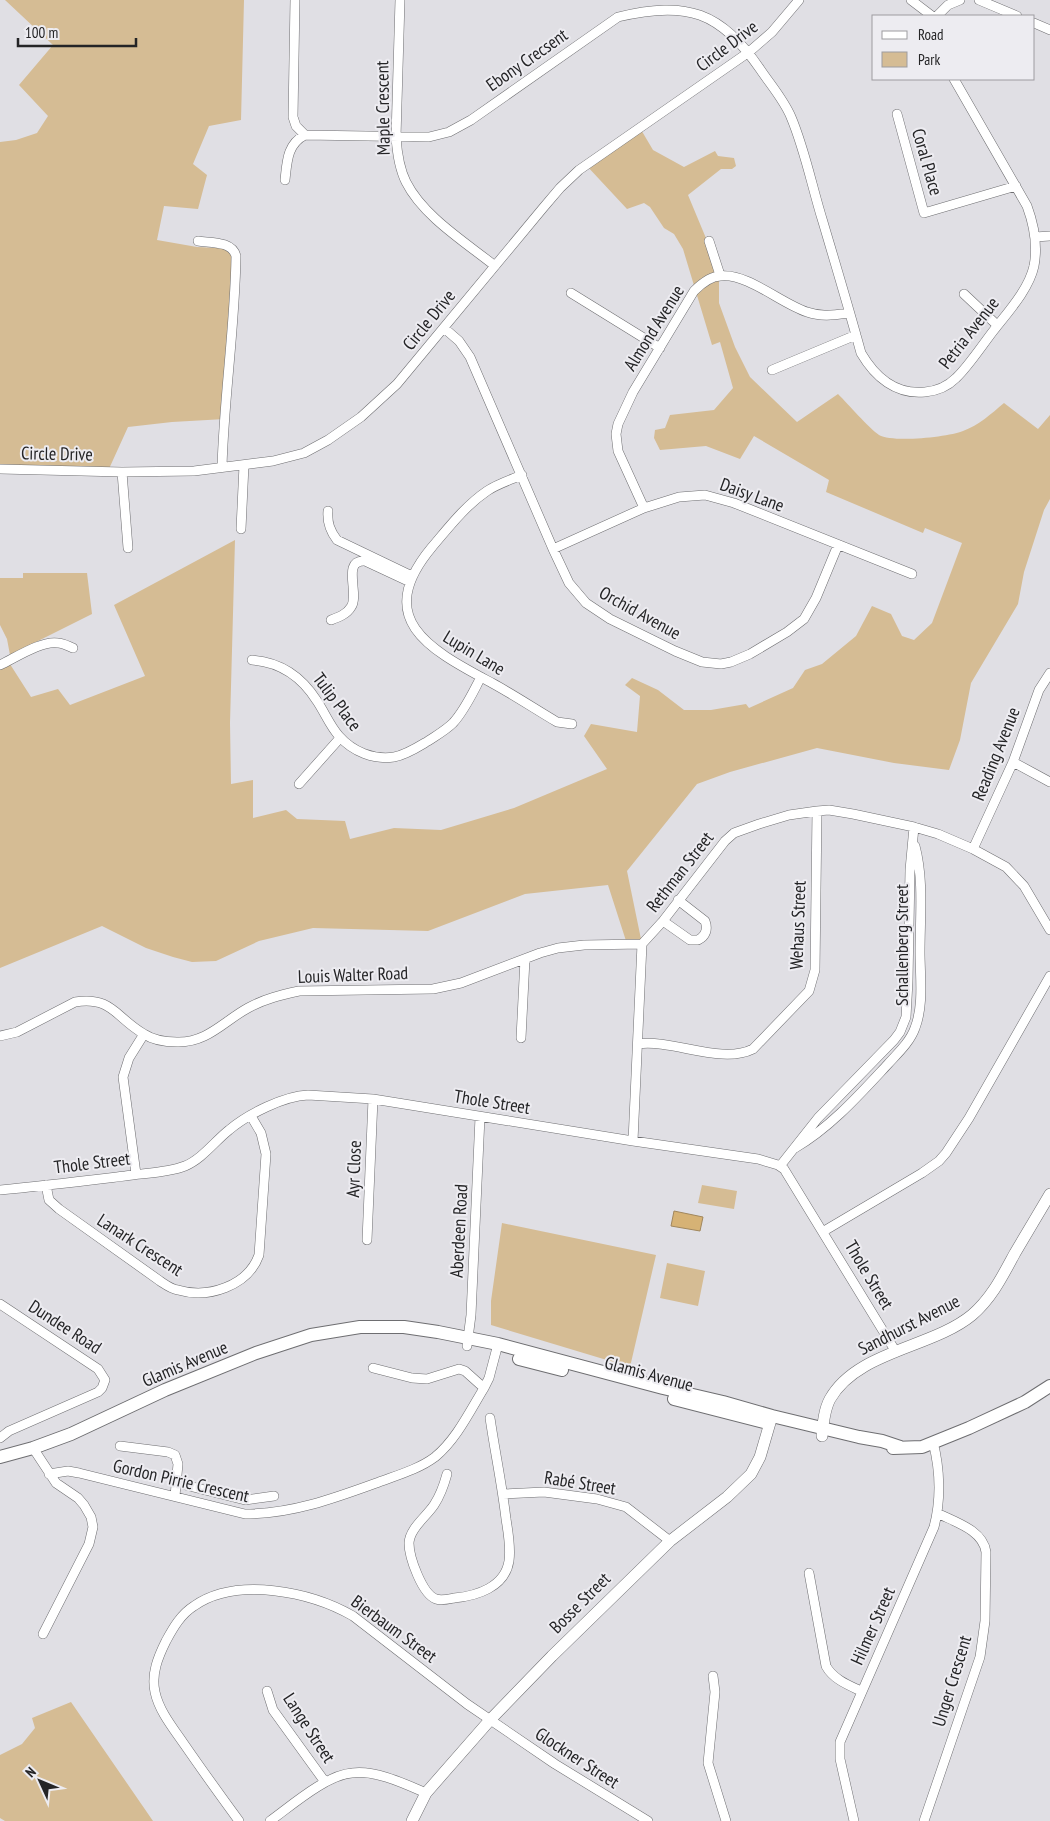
<svg xmlns="http://www.w3.org/2000/svg" width="1050" height="1821" font-family="'PT Sans Narrow',sans-serif">
<rect width="100%" height="100%" fill="#e0dfe4"/>
<path fill="#d5bc94" d="M5,0H244L241,120L209,126L193,164L207,175L198,209L164,206L157,240L197,247L238,249L225,419L172,422L128,427L108,471L0,469V142L16,140L37,133L48,116L19,85L53,45Z
M640,128L653,150L684,167L715,151L718,156L734,158L736,166L732,169H721L688,195L708,243L719,277V303L735,347L750,377L797,422L838,394C849,405 868,427 879,435C893,443 948,437 963,431C979,425 991,414 1004,403L1038,429L1050,415V499L1044,510L1024,572L1018,604L971,683L960,740L949,770L894,763L817,748L730,772L697,784L627,871L642,944H627L608,885L525,894L428,931L313,928L259,941L216,961L192,962L173,957L146,948L102,926L0,968V664L8,661L31,697L58,689L70,705L145,676L114,605L235,540L230,723L231,784L253,780V818L286,810L297,819L345,821L350,839L394,828L441,830L514,808L607,769L584,736L591,724L637,732L640,696L625,685L632,678L658,690L684,710H711L746,704L749,708L793,688L805,670L822,664L856,636L872,606L891,614L902,636L914,640L932,623L962,543L925,528L923,533L826,492L829,480L754,436L740,459L706,446L660,450L654,438L655,430L665,428L670,415L714,410L733,388L720,342L712,345L683,249L674,234L664,228L650,207L644,203L627,209L586,165Z
M23,573H87L92,614L10,655L7,639L0,625V578H23Z
M702,1185L737,1191L734,1209L698,1203Z
M502,1223L656,1255L630,1367L491,1325V1301Z
M667,1263L705,1271L698,1306L660,1298Z
M71,1702L153,1821H5L0,1818V1755L22,1744L35,1728L32,1718Z"/>
<path fill="#d6b275" stroke="#a1875d" d="M674,1211L703,1217L700,1231L671,1226Z"/>
<g fill="none" stroke-linecap="round" stroke-linejoin="round">
<defs>
<path id="minor" d="M295,0L293,117L296,126L305,135
M400,0L396,137C397,152 399,168 406,182C423,216 465,242 495,266
M911,0L932,16
M979,0L1017,16
M937,16L948,5L960,0
M1034,23L1050,30
M897,114L924,213L1016,186
M285,180C287,162 287,144 305,135L429,137L449,132L471,120L618,17C687,0 721,12 760,69C770,84 784,100 791,117C805,150 812,187 823,222C836,266 849,309 861,353C875,377 896,395 925,392C936,391 948,386 956,378C968,367 983,344 994,330C1008,312 1029,289 1034,266C1038,245 1034,225 1027,206L954,79
M1035,237L1050,236
M198,241C211,243 232,241 236,256C235,326 224,397 222,467
M709,241L720,275
M571,293L660,348
M964,294L997,325
M444,328L459,341L470,357L553,549L569,583L586,603L610,619L675,651L702,662L721,664L731,662L750,654L787,632L804,619L816,598L838,545
M772,370L856,335
M0,469L122,472L194,471L273,461L304,453L328,440L361,417L397,384L543,208L560,188L579,170L749,52L772,32L799,0
M122,472L128,548
M522,475C510,480 497,484 487,491C465,506 449,527 432,547C371,620 431,650 492,683C514,695 535,709 557,722L572,724
M644,508L618,451L616,434L618,424L633,392L694,291C701,284 710,276 721,276C747,273 782,304 807,312C821,317 834,315 849,313
M328,511C327,523 330,531 337,540L412,576
M241,529L244,465
M553,549L644,508L679,497L705,495L734,503L912,574
M331,620C339,617 347,614 351,607C360,595 341,559 365,561L410,582
M252,660C280,662 302,677 317,701C325,713 330,726 339,736C353,752 374,760 394,757C406,755 418,747 428,741C437,735 446,730 453,723C465,710 473,692 481,677
M0,665C15,658 42,640 58,643C63,643 68,646 73,648
M1013,762L1050,782
M299,784L340,738
M973,849L1013,762L1039,690L1050,673
M663,921L690,940H698C706,936 708,929 705,921L678,900
M0,1036L17,1032L75,1002C112,996 116,1018 144,1034C153,1040 167,1042 177,1042C207,1043 224,1021 248,1008C264,999 281,995 299,991L433,989L461,983L540,953L558,948L584,945L642,944
M521,1038L525,959
M638,1044C673,1039 721,1065 753,1049L809,991L815,970L817,811
M633,1141L642,944L663,921L725,841L734,833L759,824L789,815L817,811L829,810L853,814L914,827L938,834L973,849L1006,867L1024,886L1050,930
M795,1148C831,1127 860,1094 888,1064C898,1053 910,1042 915,1028C924,1005 920,976 920,952C920,917 924,880 915,846
M780,1166L818,1118L894,1040L900,1032L906,1017L908,981L910,870L914,827
M136,1174L123,1077L129,1058L144,1034
M46,1185L49,1200L59,1209L160,1281C166,1285 171,1289 178,1290C208,1299 248,1286 259,1255L266,1154L261,1133L251,1116
M0,1190C42,1186 83,1181 125,1176C144,1173 167,1173 185,1166C202,1159 215,1141 229,1130C248,1114 284,1096 308,1095L373,1099L633,1141L758,1159L778,1165L784,1169L896,1352
M824,1231L922,1173L939,1161L946,1153L969,1118L1050,976
M367,1240L373,1099
M0,1304L98,1369L105,1380L102,1388L98,1392L9,1431L0,1438
M467,1346L471,1315L480,1117
M373,1368L412,1378L427,1379L459,1369L465,1371L484,1388
M120,1446L168,1452L175,1455L178,1464L175,1496
M33,1448L56,1483L78,1498L84,1505L91,1517L93,1527L89,1544L43,1634
M49,1474L68,1471L79,1473L245,1514C292,1514 335,1498 379,1482C398,1475 419,1469 435,1457C456,1440 470,1411 484,1388L489,1378L498,1344
M447,1474C444,1485 440,1496 434,1505C426,1517 410,1528 409,1543C409,1557 422,1594 436,1599C441,1601 449,1599 454,1598C477,1596 505,1587 509,1561C511,1547 508,1532 506,1519C502,1485 495,1452 490,1418
M185,1485L245,1500L274,1496
M503,1494L544,1492L597,1499L626,1507L670,1541
M809,1573L826,1666C833,1679 848,1685 861,1691
M713,1676L715,1692L708,1763L726,1821
M267,1691L273,1710L325,1782
M239,1821C220,1795 202,1770 184,1744C173,1728 159,1711 155,1692C151,1674 158,1657 166,1641C173,1628 181,1614 194,1606C237,1576 311,1592 353,1616L467,1704L555,1764L648,1821
M270,1821C291,1806 326,1775 352,1773C376,1770 403,1783 426,1793
M854,1821L840,1759V1742L934,1527C941,1500 940,1469 933,1442
M924,1821L980,1657L985,1621L986,1552C983,1530 955,1522 937,1513"/>
<path id="tertiary" d="M822,1436C823,1424 824,1410 830,1399C857,1351 932,1348 972,1315C992,1298 1003,1275 1015,1253C1027,1233 1038,1214 1050,1194
M412,1821L426,1793L490,1720L552,1656L670,1541L727,1497L751,1474L760,1457L772,1416"/>
<path id="secondary" d="M519,1359L562,1370
M674,1399L768,1423
M893,1448L922,1447L969,1428L1025,1402L1050,1386
M0,1457L33,1448L71,1434L165,1390L256,1353L311,1335L360,1327H404L438,1332L498,1344L663,1388L723,1402L772,1416L859,1437L882,1441L900,1447"/>
</defs>
<use href="#minor" stroke="#6e6e71" stroke-width="10"/>
<use href="#tertiary" stroke="#6e6e71" stroke-width="12"/>
<use href="#secondary" stroke="#6e6e71" stroke-width="14"/>
<use href="#minor" stroke="#fff" stroke-width="9"/>
<use href="#tertiary" stroke="#fff" stroke-width="11"/>
<use href="#secondary" stroke="#fff" stroke-width="12"/>
</g>
<g text-anchor="middle" stroke-width="4" stroke-linejoin="round" paint-order="stroke">
<g font-size="18" fill="#242426" stroke="#edecf1">
<text transform="translate(727 46) rotate(-37)" y="6">Circle Drive</text>
<text transform="translate(527 60) rotate(-35)" y="6">Ebony Crecsent</text>
<text transform="translate(383 108) rotate(-91)" y="6">Maple Crescent</text>
<text transform="translate(927 162) rotate(74)" y="6">Coral Place</text>
<text transform="translate(429 320) rotate(-51)" y="6">Circle Drive</text>
<text transform="translate(654 328) rotate(-58)" y="6">Almond Avenue</text>
<text transform="translate(969 333) rotate(-52)" y="6">Petria Avenue</text>
<text transform="translate(57 454) rotate(1)" y="6">Circle Drive</text>
<text transform="translate(752 495) rotate(20)" y="6">Daisy Lane</text>
<text transform="translate(640 613) rotate(29)" y="6">Orchid Avenue</text>
<text transform="translate(474 653) rotate(31)" y="6">Lupin Lane</text>
<text transform="translate(337 702) rotate(53)" y="6">Tulip Place</text>
<text transform="translate(996 754) rotate(-68)" y="6">Reading Avenue</text>
<text transform="translate(680 872) rotate(-52)" y="6">Rethman Street</text>
<text transform="translate(798 925) rotate(-88)" y="6">Wehaus Street</text>
<text transform="translate(902 945) rotate(-90)" y="6">Schallenberg Street</text>
<text transform="translate(353 975) rotate(-2)" y="6">Louis Walter Road</text>
<text transform="translate(492 1102) rotate(9)" y="6">Thole Street</text>
<text transform="translate(92 1163) rotate(-7)" y="6">Thole Street</text>
<text transform="translate(354 1169) rotate(-88)" y="6">Ayr Close</text>
<text transform="translate(459 1231) rotate(-87)" y="6">Aberdeen Road</text>
<text transform="translate(140 1245) rotate(33)" y="6">Lanark Crescent</text>
<text transform="translate(869 1275) rotate(59)" y="6">Thole Street</text>
<text transform="translate(909 1325) rotate(-27)" y="6">Sandhurst Avenue</text>
<text transform="translate(65 1327) rotate(33)" y="6">Dundee Road</text>
<text transform="translate(185 1364) rotate(-23)" y="6">Glamis Avenue</text>
<text transform="translate(649 1374) rotate(15)" y="6">Glamis Avenue</text>
<text transform="translate(181 1481) rotate(13)" y="6">Gordon Pirrie Crescent</text>
<text transform="translate(580 1483) rotate(9)" y="6">Rabé Street</text>
<text transform="translate(580 1603) rotate(-45)" y="6">Bosse Street</text>
<text transform="translate(873 1626) rotate(-66)" y="6">Hilmer Street</text>
<text transform="translate(394 1629) rotate(36)" y="6">Bierbaum Street</text>
<text transform="translate(952 1681) rotate(-73)" y="6">Unger Crescent</text>
<text transform="translate(309 1728) rotate(57)" y="6">Lange Street</text>
<text transform="translate(577 1758) rotate(33)" y="6">Glockner Street</text>
</g>
</g>
<rect x="872" y="15" width="162" height="65" fill="#edecf1" stroke="#9d9ca0"/>
<rect x="882" y="31" width="25" height="8" fill="#ffffff" stroke="#9d9ca0"/>
<text x="918" y="40" font-size="15" fill="#242426">Road</text>
<rect x="882" y="52" width="25" height="15" fill="#d5bc94" stroke="#9d9ca0"/>
<text x="918" y="65" font-size="15" fill="#242426">Park</text>
<g transform="translate(40 1781) rotate(314)" stroke="#edecf1" stroke-width="4" paint-order="stroke">
<path d="M0-4L9 19L0 12L-9 19Z" fill="#242426"/>
<text y="-8" font-size="14" font-weight="bold" text-anchor="middle" fill="#242426">N</text>
</g>
<path d="M18 38v8h118v-8" fill="none" stroke="#242426" stroke-width="2.5"/>
<text x="25" y="38" font-size="15" fill="#242426" stroke="#edecf1" stroke-width="4" paint-order="stroke">100 m</text>
</svg>
